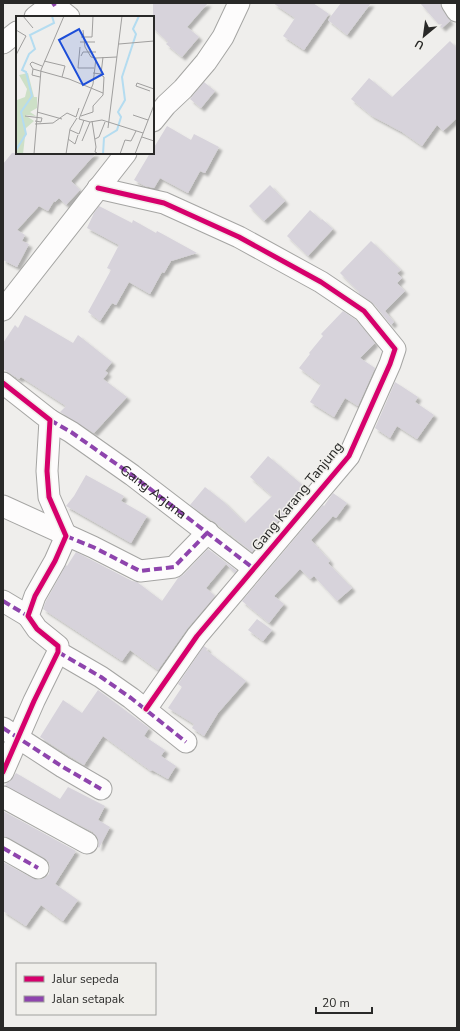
<svg xmlns="http://www.w3.org/2000/svg" width="460" height="1031" font-family="'Nunito Sans',sans-serif">
<defs>
<filter id="shadow"><feDropShadow dx="3.5" dy="3.5" stdDeviation="1" flood-color="#0004"/></filter>
</defs>
<rect width="100%" height="100%" fill="#efeeec"/>
<path fill="#d7d3db" filter="url(#shadow)" d="M153,3H208L187,27L199,37L182,57L166,44L168,42L153,28Z
M273,3H313L329,14L304,50L283,36L295,18Z
M341,3H371L347,35L328,20Z
M420,3H440L442,9L450,21L442,28Z
M450,41L457,48V118L443,131L437,125L422,146L402,132L372,116L351,99L369,78L392,97Z
M204,82L215,91L201,108L190,99Z
M167,126L191,140L194,134L219,147L205,173L200,171L188,193L160,178L154,188L145,186L134,180L150,153H153V149Z
M12,153H96L71,181L80,190L66,205L59,198L55,202L54,201L48,211L39,206L17,230L25,235L22,241L29,244L17,267L3,260V164Z
M270,185L285,201L264,221L249,206Z
M99,206L132,223L133,220L156,233L157,231L197,253L171,261L164,273L162,272L150,294L129,282L116,305L112,303L100,321L88,312L111,270L107,268L119,245L87,228L94,213Z
M310,210L321,220L322,219L333,229L308,256L287,236Z
M371,241L401,270L397,273L402,278L397,283L405,291L385,311L394,322L391,325L373,303L358,293L359,292L340,273Z
M343,311L356,320L375,343L360,358L375,368L358,406L345,398L334,417L310,402L321,384L299,368L310,354L309,353L323,336L321,334Z
M25,315L73,343L78,335L112,362L105,371L108,373L103,379L127,397L94,433L60,412L66,406L21,377L19,379L3,369V343L15,325L18,328Z
M395,382L418,397L415,402L434,415L417,439L397,426L390,438L375,428Z
M268,456L306,488L252,552L216,523L190,505L205,487L224,502L245,523L272,496L250,477Z
M86,475L124,496L121,501L147,516L131,543L66,506L74,496Z
M333,493L347,503L336,518L333,516L311,540L330,561L328,563L352,588L337,601L314,576L310,579L300,569L274,596L284,604L269,623L242,601L323,505L324,506Z
M208,549L237,571L235,573L226,564L206,588L215,596L187,629L158,670L130,650L122,661L43,609L46,601L66,565L67,566L76,552L132,581L137,582L162,601L178,578L183,575Z
M257,619L272,630L263,641L248,630Z
M204,646L208,649L206,650L246,681L218,713L204,736L192,728L194,724L168,708L182,687L178,684Z
M98,690L149,728L144,736L165,750L161,756L176,766L168,779L152,770L151,771L103,736L84,765L40,737L63,700L82,713Z
M16,773L60,799L68,787L105,806L98,820L110,827L99,848L98,847L99,842L97,837L93,832L5,786L7,783L10,781Z
M3,811L76,851L55,884L78,900L63,921L41,905L26,926L3,911V862L32,878L38,880L44,878L49,874L50,868L49,862L44,858L9,838L3,836Z"/>
<g fill="none" stroke-linecap="round" stroke-linejoin="round">
<defs>
<g id="street">
<path d="M452,3L457,11"/>
<path d="M35,17L44,10L55,6L69,17"/>
<path d="M3,43L17,32"/>
<path d="M153,121L166,105L183,89L206,62L223,37L239,3"/>
<path d="M98,188L164,203L239,237L321,282L364,311L395,349L390,364L349,456L197,636L146,709"/>
<path d="M3,310L126,153"/>
<path d="M3,383L50,420L47,471L49,497L66,536L55,561L35,596L28,616L37,629L58,646V652L34,701L3,772"/>
<path id="s1" d="M50,420L71,432L132,475L253,568"/>
<path d="M3,506L93,547L140,571L174,567L208,532"/>
<path d="M3,601L28,616"/>
<path d="M58,652L101,677L131,698L186,742"/>
<path d="M3,728L63,767L101,789"/>
<path d="M3,797L87,843"/>
<path d="M3,848L38,868"/>
</g>
</defs>
<use href="#street" stroke="#a5a5a3" stroke-width="23"/>
<use href="#street" stroke="#fdfcfc" stroke-width="21"/>
<path stroke="#8e44ad" stroke-width="4" stroke-dasharray="8 4" stroke-linecap="butt" d="M53,3L55,6
M50,420L71,432L132,475L253,568
M66,536L93,547L140,571L174,567L208,532
M3,601L28,616
M58,652L101,677L131,698L186,742
M3,728L63,767L101,789
M3,848L38,868"/>
<defs>
<path id="cycleway" d="M98,188L164,203L239,237L321,282L364,311L395,349L390,364L349,456L197,636L146,709
M3,383L50,420L47,471L49,497L66,536L55,561L35,596L28,616L37,629L58,646V652L34,701L3,772"/>
</defs>
<use href="#cycleway" stroke="#f0efeb" stroke-width="8"/>
<use href="#cycleway" stroke="#d6006c" stroke-width="5"/>
</g>
<g text-anchor="middle" stroke-width="3" stroke-linejoin="round" paint-order="stroke">
<g font-size="14" fill="#292928" stroke="#f0efeb">
<text dy="5" stroke="none"><textPath href="#s1" startOffset="126">Gang Arjuna</textPath></text>
<text transform="translate(297 496) rotate(-51)" y="5">Gang Karang Tanjung</text>
</g>
</g>
<g transform="translate(16 16)">
<rect width="138" height="138" fill="#efeeec"/>
<path d="M12,57L18,81H21V92L14,96L20,100L9,99L18,105L10,112L7,138H0V89L1,84L9,81L11,73L3,59Z" fill="#cde0c7"/>
<path fill="none" stroke="#b4dcf0" stroke-width="2" d="M0,134L10,118L5,96L16,80L10,56L6,54L13,38L19,33L14,19L38,7L36,0M87,138L88,122L101,114L105,101L102,96L109,84L106,61L120,18L117,13L123,0"/>
<path fill="none" stroke="#a09f9e" stroke-width="1" d="M7,0L17,12M0,14L10,20L0,39M65,21H76L77,0M64,26H79M103,28L138,25M64,31L62,52H78M65,40L67,36H80M80,42L101,41M28,45L49,50L46,61M26,50L16,46L14,48L17,53L53,63L87,77M17,53L16,59L24,61M77,57L85,58L87,41M134,75L120,70L121,67L138,73M21,96L46,103M117,99L132,104M9,100L26,102L25,106L19,105M65,100L77,96V90L87,79L88,61L85,59M63,103L77,68L80,42L75,41L69,31L67,14M63,103L74,106L86,104L127,117M76,105L80,131L79,136L81,137M19,108L37,107L51,97L60,101L63,92M92,112L106,0M54,114L63,118L68,104M126,121L138,125M52,123L59,128L62,119M79,123L83,121L89,106M66,125L74,106M18,138L25,54L48,0M50,138L54,113L61,102M104,138L109,124L115,125L120,115M119,138L138,89"/>
<path fill="#1d4ed8" fill-opacity="0.15" stroke="#1d4ed8" stroke-width="2" d="M63,13L87,58L67,69L43,24Z"/>
<rect width="138" height="138" fill="none" stroke="#292928" stroke-width="2"/>
</g>
<rect width="460" height="1031" fill="none" stroke="#292928" stroke-width="8"/>
<rect x="16" y="963" width="140" height="52" fill="#f0efeb" stroke="#a0a09d"/>
<rect x="24" y="976" width="20" height="6" fill="#d6006c" stroke="#a0a09d"/>
<text x="52" y="983" font-size="12" fill="#292928">Jalur sepeda</text>
<rect x="24" y="996" width="20" height="6" fill="#8e44ad" stroke="#a0a09d"/>
<text x="52" y="1003" font-size="12" fill="#292928">Jalan setapak</text>
<g transform="translate(424 36) rotate(209)" stroke="#f0efeb" stroke-width="3" paint-order="stroke">
<path d="M0-3L7 15L0 10L-7 15Z" fill="#292928"/>
<text y="-6" font-size="11" font-weight="bold" text-anchor="middle" fill="#292928">U</text>
</g>
<path d="M316 1007v6h56v-6" fill="none" stroke="#292928" stroke-width="2"/>
<text x="322" y="1007" font-size="12" fill="#292928" stroke="#f0efeb" stroke-width="3" paint-order="stroke">20 m</text>
</svg>
